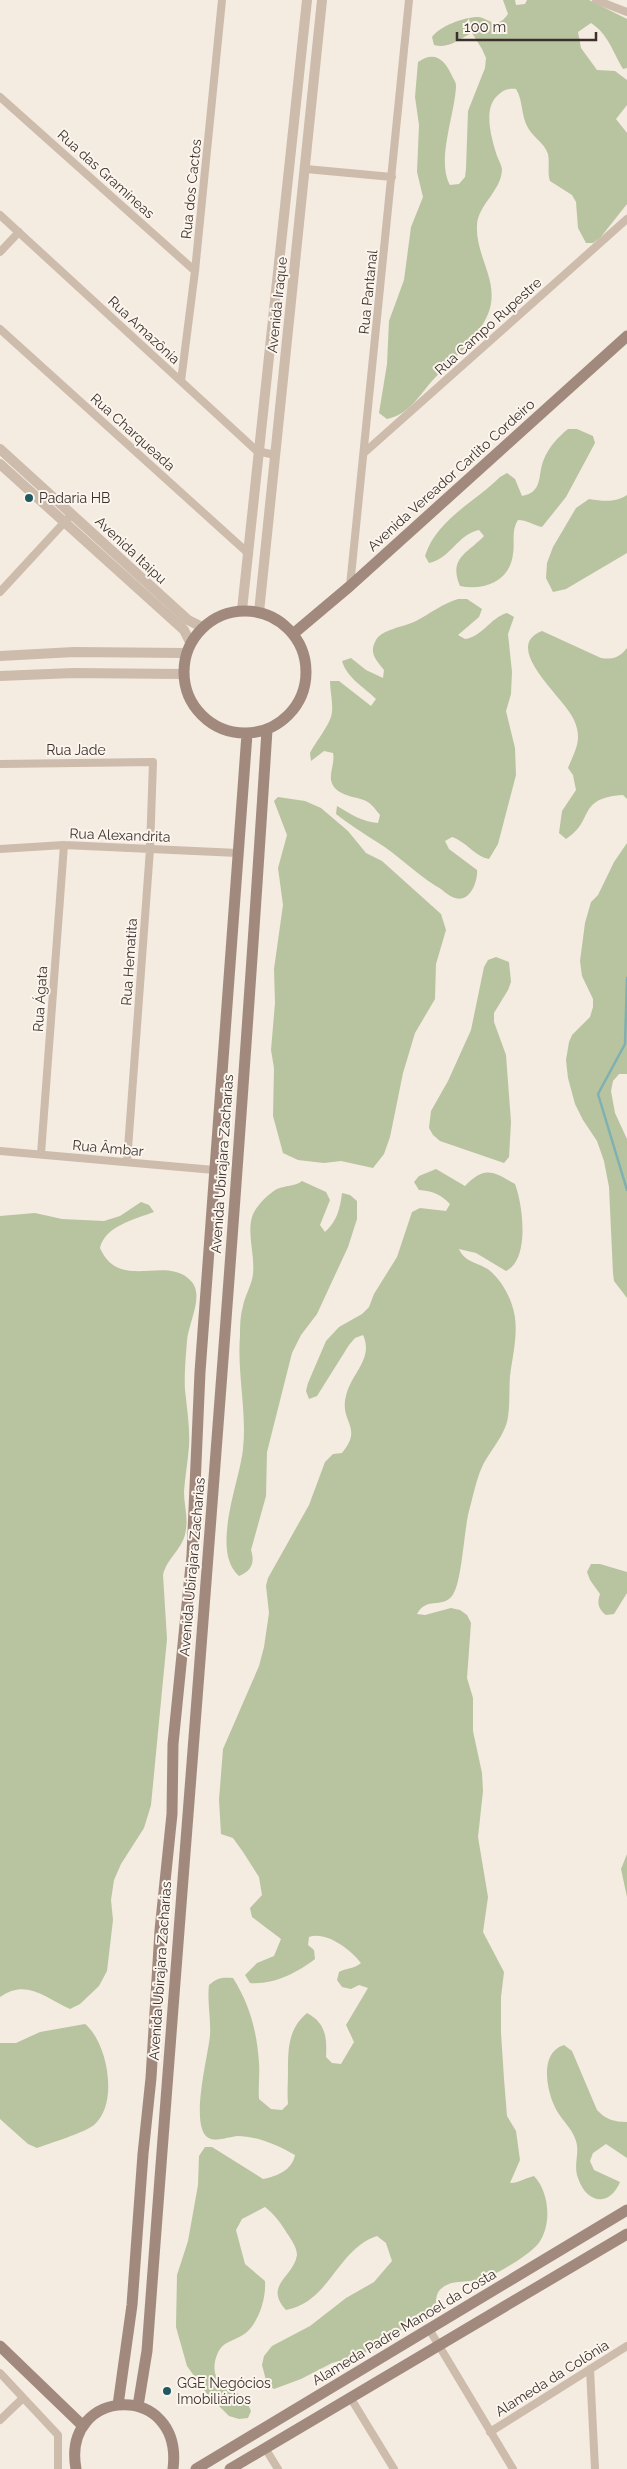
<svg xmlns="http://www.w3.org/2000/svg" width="627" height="2469" font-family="Raleway,sans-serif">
<rect width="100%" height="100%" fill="#f4ebe1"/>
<path fill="#b8c4a0" d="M503,0H515L516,5L525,4L527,0H589L627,19V68L623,69C613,52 608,34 591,23L578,32L581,48L597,70L615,71L627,80V105L616,119L627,133V204L600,238L593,243H586L578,228L576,202L572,195L550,181C547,172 550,163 548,154C544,142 532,137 527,126C521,114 523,100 516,89C506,88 502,91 496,97C483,111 492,140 497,156C499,161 502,166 502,170C501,191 478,205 477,225C475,257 501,282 488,314C476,342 452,359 432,381C419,396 408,415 387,419L379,413L387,364L389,321L404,280L411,227L423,197L417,172L419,125L415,97L418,62C435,50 445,60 452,76C454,80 456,82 456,86C455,114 436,161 450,185L459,184L465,177L466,169L468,111L485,68L486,58L482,49L472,33C458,39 450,49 434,45L432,37C440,26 464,17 478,17C484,17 490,23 496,23C502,22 505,18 508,14Z
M568,429H577L593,436L595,443L566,497L542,527C533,525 527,520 518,520C511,531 515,542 513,554C510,581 484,591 460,586C448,558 468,553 484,536L479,530C458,534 450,559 429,563L425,556C436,520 475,502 500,477L507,473L515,479L522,496C544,492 537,475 544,459C549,447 558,437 568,429Z
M627,495V553L566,589L553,592L546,578L547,563L553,547L576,508L589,499C603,501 615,503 627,495Z
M458,599H467L482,609L479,617L458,635L465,639C482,637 490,618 507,613L514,617L508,634L512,672L511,694L506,711L515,748L516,775L498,844L489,859C474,856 467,842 452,837L445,841L449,849L477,870C478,881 470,903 455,898C448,896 442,889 436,886C415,873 398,855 377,842C363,833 350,825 336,814L337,806C351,814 362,822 378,823L380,815C376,810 372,804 366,801C355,796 334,796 331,780C330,771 335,762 333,753L324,751L311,761L310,753C316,741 331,724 332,712C333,701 330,692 330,681H339L371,706L376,699C364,687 347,678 342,661L351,658L366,670L383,678L384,670C377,661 369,654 375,642C380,629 405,627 416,621C431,613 442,604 458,599Z
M542,631L601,658C613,660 620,657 627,648V799L623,795C576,798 595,821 566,839L559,833L562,811L576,790L573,775L568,768C575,750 583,740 574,720C565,698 500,647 542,631Z
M278,797L305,801L321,808L348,831L366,853L382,861L441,914L446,930L436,964L435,999L415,1033L403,1073L390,1137L384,1154L373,1168L341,1161L324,1163L298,1160L283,1153L273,1116L274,1068L271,1050L275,1003L274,969L283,905L278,868L287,835L274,801Z
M627,843V1074H619L613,1081L611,1091L615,1113L627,1139V1298L614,1281L613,1273L609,1187L604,1161L597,1141L583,1120L575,1104L568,1078L566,1060L569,1042L572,1035L590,1017L593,1007V999L582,976L580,961L585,923L591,902L598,895L614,862Z
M496,957L509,962L511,982L508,990L494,1013V1022L506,1055L511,1122L509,1157L504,1163L440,1141L433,1135L429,1128L431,1111L448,1081L471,1030L484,967L488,960Z
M436,1169L465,1186C485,1166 492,1171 515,1184C523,1205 530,1260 506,1271L476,1253L459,1249C465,1263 478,1262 489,1270C499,1278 508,1292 512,1305C520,1328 513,1352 510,1376C509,1389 510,1404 508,1417C505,1436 490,1450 482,1467C476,1480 473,1497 469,1511C464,1529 462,1584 452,1596C441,1609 427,1596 417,1614L425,1615L451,1608L460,1610L467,1615L471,1623L467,1678L473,1698V1731L482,1773L483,1791L478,1837L488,1897L483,1932L504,1972L501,1997V2033L504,2079L507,2116L516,2131L520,2160L510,2183C519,2183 525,2178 534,2176C550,2193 552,2226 538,2244C528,2256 497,2274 483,2279C470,2283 452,2279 442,2288C435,2293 436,2302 436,2309L361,2355L332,2363L301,2379L274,2389L267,2384L262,2365L264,2356L272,2346L310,2326L346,2298L374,2282L392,2261L386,2243L377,2236C337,2249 330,2302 286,2310C263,2285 294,2277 297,2255C297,2246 289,2237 285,2230C279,2221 274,2214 265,2207L242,2219L236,2230L245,2264L265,2281C266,2296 261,2313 253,2325C245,2337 235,2338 225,2344C216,2350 212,2367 216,2376C221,2388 235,2389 243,2398C246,2401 249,2406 251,2411L248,2418L239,2419L229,2416L207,2394L187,2366L176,2327L177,2275L188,2241L198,2185L199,2156L205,2147H212L263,2179C278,2176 292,2170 295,2155C278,2145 257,2136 237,2136C229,2137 218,2141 211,2139C187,2133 209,2053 210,2035C211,2018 207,2002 209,1985C217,1978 222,1977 233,1978C250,2005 257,2032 259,2063C260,2075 258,2087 259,2099L271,2109L282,2110L288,2104C287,2092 288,2083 288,2072C288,2049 288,2029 307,2013C326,2023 327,2038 326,2057L332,2063L341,2064L354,2042L346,2025L368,1988L359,1985L351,1989L342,1987L337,1980L339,1972C346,1968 354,1969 361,1963C350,1949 326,1931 309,1937L308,1945L314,1950L315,1959C297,1973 273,1985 250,1983L245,1975L257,1963L274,1956L281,1939L252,1917L250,1908L262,1895L259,1877L243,1852L233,1838L221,1834L219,1800L223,1749L259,1666L264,1647L269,1613L266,1586L268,1578L309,1505L325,1462L333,1454L342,1453C364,1427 339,1422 346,1396C351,1373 374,1359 363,1335L355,1338L349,1345L317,1396L309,1399L306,1391L308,1383L326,1341L339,1327L362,1314L369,1307L374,1294L397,1257L412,1212L420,1208L446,1211L450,1204C440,1194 433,1191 419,1190L414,1182L419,1176Z
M302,1181L326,1192L330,1200L320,1225L325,1232C337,1221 340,1209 342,1193L350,1195L357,1201V1219L348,1247L317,1314L301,1335L292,1353L267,1452L266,1496L251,1550C255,1562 252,1571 239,1576C210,1551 240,1481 243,1449C247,1412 237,1373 240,1336C240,1326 240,1316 243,1306C245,1295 252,1285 253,1274C255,1255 247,1234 252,1217C255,1207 268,1194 277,1189C286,1185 294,1187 302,1181Z
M141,1202L149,1205L154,1212C135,1219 105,1226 100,1248C120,1293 167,1253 192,1282C204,1297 188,1324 187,1341C186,1353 184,1378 185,1390C187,1409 190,1427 189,1446C188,1461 185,1476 184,1492C184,1504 188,1517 186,1529C184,1549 167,1557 163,1575L167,1639L151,1805L144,1828L121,1864L114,1880L111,1900L113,1920L107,1971L99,1986L80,2004L70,2009C46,1998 26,1978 0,1997V1216L35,1213L62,1219L104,1221L120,1216Z
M591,1564H600L627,1572V1593L614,1614L606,1615C598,1609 597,1603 600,1594L590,1580L587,1572Z
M627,1854V1897L621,1869Z
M85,2024C108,2043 119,2104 94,2125C84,2133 50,2143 37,2148L28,2144L0,2119V2043H16L40,2032Z
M564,2045L572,2051L597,2110C605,2119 614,2122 627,2122V2158L606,2144L593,2153L590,2161L594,2170L620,2182C609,2208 586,2203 578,2178C573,2165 580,2153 576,2141C572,2127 559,2118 554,2105C546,2087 540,2052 564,2045Z"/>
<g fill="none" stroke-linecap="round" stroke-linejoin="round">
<path stroke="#7fb0b2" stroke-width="2.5" d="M627,978L625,1044L598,1094L627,1190"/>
<path stroke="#cdbbac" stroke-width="8" d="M596,0L627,12
M0,97L195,271
M306,169L392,177
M0,215L257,451L275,455
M0,252L19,232
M0,329L249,554
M181,381L195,271L222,0
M365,452L627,219
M350,586L409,0
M0,592L72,514
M0,764L153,762L150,849L127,1162
M0,849L64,845L238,853
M0,1151L214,1170
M41,1154L64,845
M429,2329L513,2469
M590,2369L595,2469
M0,2373L58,2435V2469
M350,2397L394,2469
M0,2420L23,2398
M490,2432L627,2346
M265,2448L278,2469"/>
<path stroke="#cdbbac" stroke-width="10" d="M0,449L188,620L202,627
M0,464L184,630L190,642
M242,610L307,0
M259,612L322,0
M0,656L74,652L186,653
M0,676L73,673L183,674"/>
<path stroke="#a18a7d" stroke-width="11" d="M184 672a61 61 0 1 1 122 0a61 61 0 1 1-122 0Z
M293,634L350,586L627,336
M0,2346L83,2426
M118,2405L132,2305L143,2154L151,2078L160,1930L172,1814L173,1744L192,1555L200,1372L247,734
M138,2406L147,2351C187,1810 233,1271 267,730
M76,2469C61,2386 184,2381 173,2469
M196,2469L627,2210
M230,2469L627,2234"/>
</g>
<g fill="#1f5a5e" stroke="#fbf5ee" stroke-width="2">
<circle cx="29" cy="498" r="5"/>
<circle cx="167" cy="2391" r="5"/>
</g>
<g text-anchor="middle" stroke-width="4" stroke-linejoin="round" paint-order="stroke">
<g font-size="14" fill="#3b302b" stroke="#fbf5ee">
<text transform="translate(106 174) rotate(42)" y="5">Rua das Gramíneas</text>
<text transform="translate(191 189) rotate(-84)" y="5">Rua dos Cactos</text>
<text transform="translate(368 292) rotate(-84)" y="5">Rua Pantanal</text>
<text transform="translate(277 305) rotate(-84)" y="5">Avenida Iraque</text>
<text transform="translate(488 326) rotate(-42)" y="5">Rua Campo Rupestre</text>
<text transform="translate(144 330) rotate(43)" y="5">Rua Amazônia</text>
<text transform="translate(133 432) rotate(42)" y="5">Rua Charqueada</text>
<text transform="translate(451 475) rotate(-42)" y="5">Avenida Vereador Carlito Cordeiro</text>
<text transform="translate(131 550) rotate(43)" y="5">Avenida Itaipu</text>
<text x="76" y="755">Rua Jade</text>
<text transform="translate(120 835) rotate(2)" y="5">Rua Alexandrita</text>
<text transform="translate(129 962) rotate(-86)" y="5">Rua Hematita</text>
<text transform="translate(40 999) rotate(-86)" y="5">Rua Ágata</text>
<text transform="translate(108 1148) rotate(5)" y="5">Rua Âmbar</text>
<text transform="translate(222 1164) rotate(-86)" y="5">Avenida Ubirajara Zacharias</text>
<text transform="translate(192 1567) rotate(-85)" y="5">Avenida Ubirajara Zacharias</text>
<text transform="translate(160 1971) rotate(-86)" y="5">Avenida Ubirajara Zacharias</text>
<text transform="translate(404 2327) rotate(-31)" y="5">Alameda Padre Manoel da Costa</text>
<text transform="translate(552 2378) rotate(-32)" y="5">Alameda da Colônia</text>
</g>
<g font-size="14" fill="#3b302b" stroke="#fbf5ee" text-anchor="start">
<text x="39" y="503">Padaria HB</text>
<text x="177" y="2388">GGE Negócios<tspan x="177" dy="16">Imobiliários</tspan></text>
</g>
</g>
<path d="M457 32v8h139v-8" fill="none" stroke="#3b302b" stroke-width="2.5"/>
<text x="464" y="32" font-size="15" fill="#3b302b" stroke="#fbf5ee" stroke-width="4" paint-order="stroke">100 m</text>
</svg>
